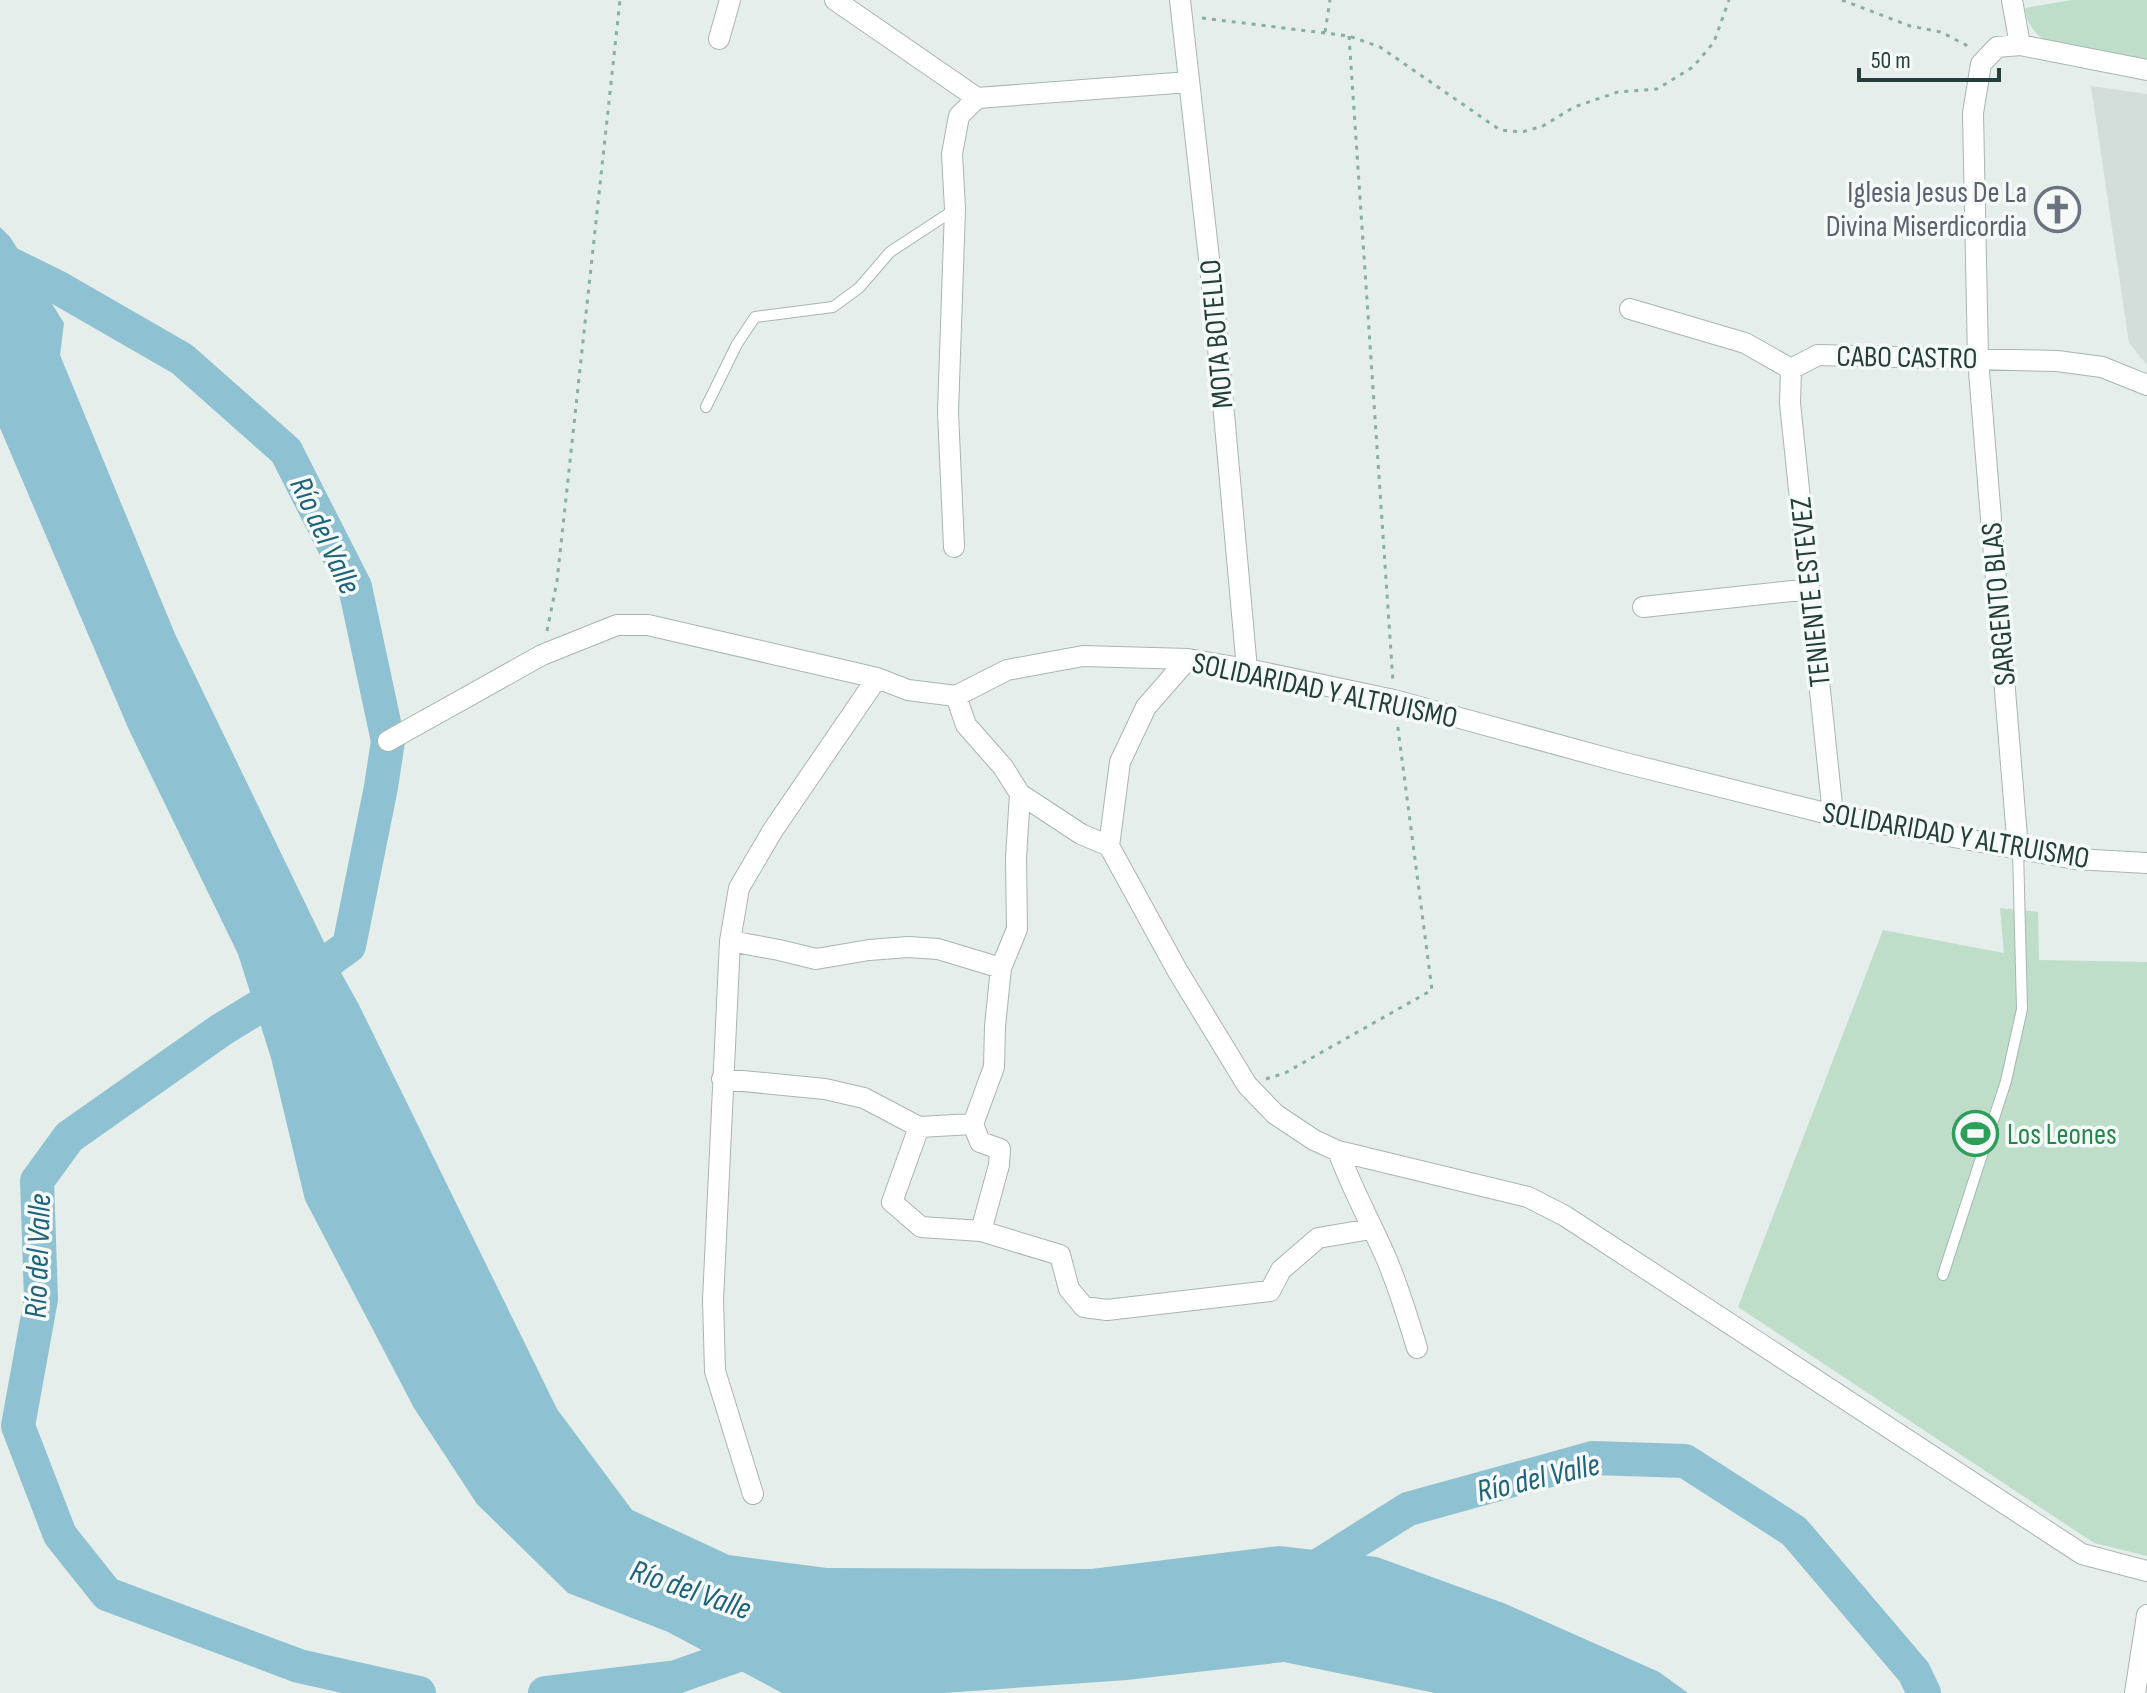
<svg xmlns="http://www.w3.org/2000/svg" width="2147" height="1693" font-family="'Sofia Sans Condensed',sans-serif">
<rect width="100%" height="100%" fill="#e5eeea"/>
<path fill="#d3ddd9" d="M2091,86L2147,94V365L2129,343Z"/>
<path fill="#bedec9" d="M2072,0H2147V61C2121,57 2056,52 2038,35C2031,28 2025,17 2025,8Z
M2000,908L2038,912L2039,960L2147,962V1556L2094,1543L1738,1307L1883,930L2004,953Z"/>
<path fill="#8ec1d1" d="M0,227L10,237L64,323L60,355L175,634L323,940L359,1005L557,1409L632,1510L729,1555L827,1568L1091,1569L1279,1546L1377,1557L1506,1604L1659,1672L1688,1693H1435L1284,1662L1127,1680L943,1693H782L668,1632L568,1593L477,1504L414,1408L305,1200L271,1058L238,954L129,730L0,428Z"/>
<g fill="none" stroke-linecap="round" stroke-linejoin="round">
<path stroke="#8ec1d1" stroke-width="34" d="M0,259L57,287L182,359L286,451L355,587L388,741L381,787L349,946L298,983L221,1030L69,1137L37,1181L41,1299L18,1426L60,1535L107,1594L299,1666L419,1693
M1302,1576L1408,1509L1593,1458L1685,1461L1794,1531L1914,1672L1924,1693
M545,1693L676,1677L764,1646"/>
<defs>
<path id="service" d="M706,407L737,344L755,317L833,307L859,288L890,252L954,210
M1943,1275L2006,1081L2022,1009L2018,850"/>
<path id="minor" d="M835,0L977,98L1189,82
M1180,0L1214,303L1247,669
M2012,0L2020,45
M719,39L730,0
M1630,309L1745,343L1791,369
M1791,369L1790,403L1833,815
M1791,369L1818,355L2057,361L2102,367L2147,385
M954,547L948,412L955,209L952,154L959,116L977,98
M1643,607L1810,589
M956,696L966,725L1003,767L1020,794L1081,834L1109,846L1177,970L1247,1085L1275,1114L1314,1140L1338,1151L1528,1197L1565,1216L2082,1554L2147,1571
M388,741L542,655L617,625H648L877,678L908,690L956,696L1007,670L1083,656L1188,659L1247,669L1394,700L1621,762L1833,815L2075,859L2147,863
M1109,846L1120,762L1146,707L1188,659
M2018,850L1978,359L1973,113L1981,64L1997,47L2020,45L2147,70
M730,941L779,950L816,959L869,950L908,947L938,949L1001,968
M722,1079L825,1089L864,1098L919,1127L973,1124L994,1067L995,1026L1001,968L1017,929L1016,858L1020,794
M973,1124L980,1142L1000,1149L999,1165L981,1231L1060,1255L1069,1289L1084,1307L1107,1310L1270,1291L1281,1270L1318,1238L1371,1229
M919,1127L892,1202L921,1227L981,1231
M1338,1151C1352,1189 1371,1223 1387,1260C1399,1289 1408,1318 1417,1348
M753,1494L715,1371L713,1300L730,941L739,888L773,830L877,678
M2135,1693L2147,1615"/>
</defs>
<use href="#service" stroke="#a7b6b2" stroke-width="12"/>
<use href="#minor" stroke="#a7b6b2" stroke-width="22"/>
<path stroke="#86b0a6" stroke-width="3" stroke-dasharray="4 6" stroke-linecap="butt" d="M1842,0L1910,26L1941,32L1966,45L1969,48
M1202,18L1349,36L1380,47L1500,130L1522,132L1543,126L1574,107L1618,92L1657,89L1693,67L1714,42L1729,0
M1325,32L1330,0
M1349,36L1393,682
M547,631L557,581L620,0
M1266,1079L1285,1073L1432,990L1397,721"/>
<use href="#service" stroke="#fff" stroke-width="10"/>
<use href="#minor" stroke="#fff" stroke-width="20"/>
</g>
<defs>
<symbol id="church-ring" viewBox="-11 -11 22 22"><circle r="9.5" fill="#f5faf8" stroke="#6b7280" stroke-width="1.5"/><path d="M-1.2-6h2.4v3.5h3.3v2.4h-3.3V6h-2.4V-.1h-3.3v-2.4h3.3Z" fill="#6b7280"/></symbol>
<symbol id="stadium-ring" viewBox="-11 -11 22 22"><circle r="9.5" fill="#f5faf8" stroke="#2e9e5b" stroke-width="1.5"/><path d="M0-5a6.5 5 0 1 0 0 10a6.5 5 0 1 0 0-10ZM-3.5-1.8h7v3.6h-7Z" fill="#2e9e5b"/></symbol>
</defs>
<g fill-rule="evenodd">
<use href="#church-ring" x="2032" y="184" width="51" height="51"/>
<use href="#stadium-ring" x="1950" y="1108" width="51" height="51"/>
</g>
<g text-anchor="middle" stroke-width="7" stroke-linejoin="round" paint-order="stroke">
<g font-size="30" fill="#5b616d" stroke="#f5faf8" text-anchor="end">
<text x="2027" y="202">Iglesia Jesus De La<tspan x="2027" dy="34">Divina Miserdicordia</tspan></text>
</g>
<g font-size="30" fill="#243f3a" stroke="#f5faf8">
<text transform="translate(1216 334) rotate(-95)" y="10">MOTA BOTELLO</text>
<text transform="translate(1907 357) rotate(1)" y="10">CABO CASTRO</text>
<text transform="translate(1810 592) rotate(-96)" y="10">TENIENTE ESTEVEZ</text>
<text transform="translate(1998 604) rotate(-95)" y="10">SARGENTO BLAS</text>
<text transform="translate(1325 690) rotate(12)" y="10">SOLIDARIDAD Y ALTRUISMO</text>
<text transform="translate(1956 835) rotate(10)" y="10">SOLIDARIDAD Y ALTRUISMO</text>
</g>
<g font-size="30" fill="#27864d" stroke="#f5faf8" text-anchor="start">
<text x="2007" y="1144">Los Leones</text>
</g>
<g font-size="32" font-style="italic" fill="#1f647a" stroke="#f5faf8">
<text transform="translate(326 535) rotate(65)" y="11">Río del Valle</text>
<text transform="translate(37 1256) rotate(-88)" y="11">Río del Valle</text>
<text transform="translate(1538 1477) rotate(-13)" y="11">Río del Valle</text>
<text transform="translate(691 1589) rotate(19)" y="11">Río del Valle</text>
</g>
</g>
<path d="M1859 68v12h140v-12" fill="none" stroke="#243f3a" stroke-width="4"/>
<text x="1871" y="68" font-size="24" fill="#243f3a" stroke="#f5faf8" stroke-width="6" paint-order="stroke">50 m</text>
</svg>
